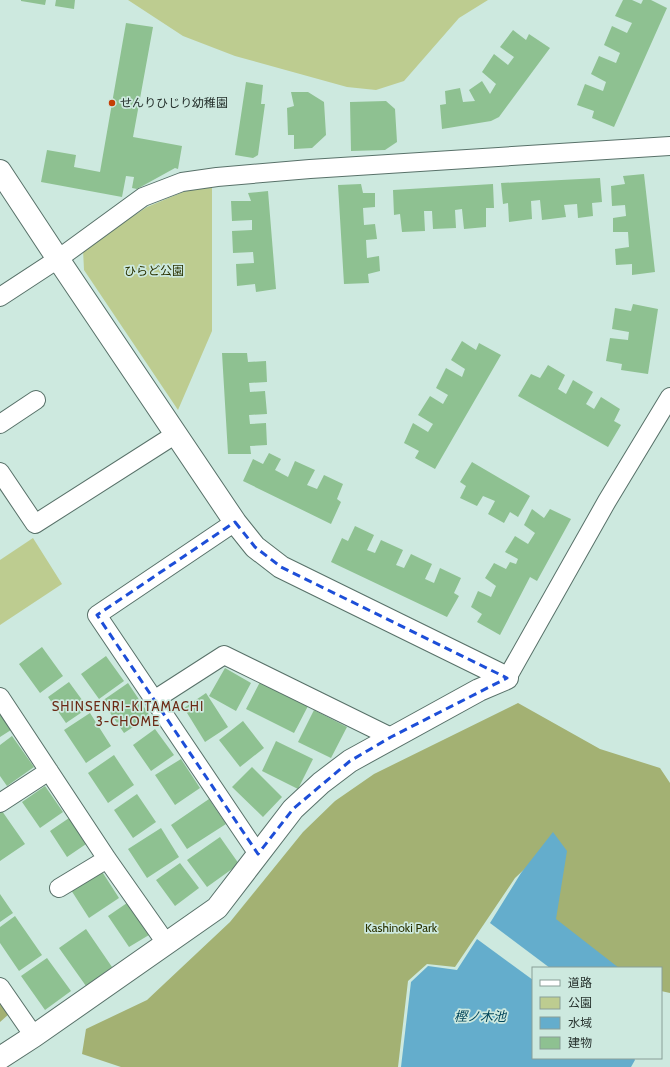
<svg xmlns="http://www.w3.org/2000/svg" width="670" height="1067" font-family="Cabin,'Noto Sans JP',sans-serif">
<rect width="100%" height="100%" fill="#cde9df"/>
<path fill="#bdcc90" d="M128,0H488L459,18L404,81L376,90L347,87L235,56L183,36Z
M212,185V331L178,410L84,270L83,249L147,207L183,192Z
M33,538L62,584L0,625V560Z"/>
<path fill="#a3b173" d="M518,703L600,749L660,768L670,783V993L661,991V968H616L548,922L547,848L515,878L455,967L427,964L408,981L398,1067H121L82,1054L86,1029L147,1000L230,922L303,832L335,801L374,774Z
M0,1001L9,1014L0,1022Z"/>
<path fill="#64adcc" d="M553,832L567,851L556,919L619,968H550L490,923L521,873Z
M477,939L533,980V1058H634L635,1060L631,1067H401L411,982L428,966L457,970Z"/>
<path fill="#8ec191" d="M21,0H46L45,5L21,1Z
M56,0H75L74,9L55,6Z
M623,0H632L641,4L643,0H651L667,8L614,127L592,118L594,111L577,105L585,84L603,91L606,82L591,74L599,56L616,63L620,53L604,45L612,26L627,33L632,23L615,16Z
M126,23L153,27L133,137L182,146L178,169L175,168L137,189L132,188L134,177L126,176L122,197L41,182L47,150L76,155L74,167L100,172Z
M513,30L526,40L529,34L550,48L499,117L491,121L442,129L440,105L446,104L445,91L460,88L463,102L475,101L469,90L482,81L490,94L496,84L482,72L494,54L508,65L514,57L500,47Z
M246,82L263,85L261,104H265L258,155L253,158L235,155Z
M291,92H308L324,102L326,135L312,148L294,149V135H288L287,108L294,106Z
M386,101L395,109L397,142L385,150L351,151L350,102Z
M644,174L655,272L632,275V264L616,265L615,249L629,247L628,232H613V218L626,216L625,205L612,206L611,186L625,184L623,176Z
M600,178L602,202L592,203L593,216L578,218L577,204L564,205L566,217L542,220L540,200L531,201L532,219L509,222L508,203L503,204L501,183Z
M361,184L363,193H375V207L363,208L364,225L375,224L377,239L366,240L367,258L379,256L380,271L368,274L369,283L344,284L338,185Z
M493,184L494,208H486V227L464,229L462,209L455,210L456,228L433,229L432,211H424L425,231L402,232L400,214L394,215L393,190Z
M268,191L276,289L256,292L255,284L237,286L236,264L254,263L253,252L233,253L232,231L252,230V220L232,221L231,201H251L248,193Z
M633,304L658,309L648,374L621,370L622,364L606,361L610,338L628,340L629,332L612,329L615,308L631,311Z
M462,341L476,350L479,343L501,355L435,469L415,458L419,451L404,443L413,423L428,432L433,424L418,415L430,396L443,404L448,395L436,388L446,368L462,377L465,369L451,360Z
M222,353H247L248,362L266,361L267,382L249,383L250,392L265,391L267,414L249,415L250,424L266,423L267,445L250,446L251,454H228Z
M548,365L565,375L558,389L566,394L573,380L593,392L586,404L594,409L601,397L620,409L614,421L621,425L608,447L518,396L531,374L540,378Z
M269,453L281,459L275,470L288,477L295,461L315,470L307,485L317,489L324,475L343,484L337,499L341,502L331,524L243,481L253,459L263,464Z
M472,462L530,496L518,517L510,512L504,523L488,514L495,501L483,496L477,506L460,498L466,486L460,482Z
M532,509L544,518L550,509L571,519L537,581L530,577L500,635L477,622L482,614L471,607L478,591L491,597L496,586L485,578L494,563L506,569L510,562L516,564L518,559L505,552L515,536L528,544L535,533L524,525Z
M355,526L374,535L367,550L375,553L381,540L403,550L396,565L404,568L411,554L432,564L425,579L434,583L440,568L461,578L454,593L459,596L447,617L331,562L342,538L348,541Z
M42,647L63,676L40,693L19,664Z
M106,656L124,681L99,699L81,674Z
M225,668L251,683L236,711L209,696Z
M69,682L88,708L66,723L48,697Z
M260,682L308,706L294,733L246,709Z
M128,683L150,716L124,733L102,701Z
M206,693L228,727L205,742L184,708Z
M314,710L347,727L331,758L298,742Z
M0,713L11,730L0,737Z
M90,713L111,746L86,763L64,730Z
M243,721L264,748L240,767L219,740Z
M155,729L174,755L151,771L133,745Z
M12,736L34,767L7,786L0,776V745Z
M276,741L313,759L298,789L262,771Z
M114,755L134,785L108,803L88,773Z
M181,759L200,788L175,805L155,775Z
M252,767L282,797L263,817L232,787Z
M45,786L63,812L40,828L22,802Z
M137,794L156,822L133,838L114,810Z
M209,799L226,824L187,849L171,825Z
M2,811L25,844L0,861V813Z
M72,816L89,842L67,857L50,831Z
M161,828L179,857L147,878L128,849Z
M220,837L239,864L207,887L187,860Z
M180,863L199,888L175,906L156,880Z
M101,870L119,898L89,918L71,890Z
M0,894L13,913L0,922Z
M127,903L149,935L129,947L108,916Z
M15,916L42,955L19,971L0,943V927Z
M86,929L112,967L86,986L59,948Z
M47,958L71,991L45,1010L21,976Z"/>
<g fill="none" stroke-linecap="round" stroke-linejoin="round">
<defs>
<path id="minor" d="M0,297L58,259L143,197L182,182L217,177L310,169L670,146
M0,424L36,400
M0,472L35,524L176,434
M235,522L97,615L258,854
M507,678L607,501L670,397
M0,697L107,859L166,943
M154,700L224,655L391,737
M0,803L49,771
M59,888L107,859
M0,987L34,1036"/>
<path id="tertiary" d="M0,171L58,259L235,522L255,547L281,567L507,678L479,690L350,761L321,783L293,809L217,908L34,1036L0,1058"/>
</defs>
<use href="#minor" stroke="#587169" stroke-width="20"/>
<use href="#tertiary" stroke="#587169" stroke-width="24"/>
<use href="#minor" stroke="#fff" stroke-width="18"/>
<use href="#tertiary" stroke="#fff" stroke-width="22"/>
</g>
<path fill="none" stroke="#1d4ed8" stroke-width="3" stroke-dasharray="8 5" stroke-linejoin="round" d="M235,522L255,547L281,567L507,678L391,737L350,761L293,809L258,854L97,615Z"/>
<circle fill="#c53e04" stroke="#cde9df" stroke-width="1.5" cx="112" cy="103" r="4"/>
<g text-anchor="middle" stroke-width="3.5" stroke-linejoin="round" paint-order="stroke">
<g font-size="12" fill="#26312d" stroke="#cde9df" text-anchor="start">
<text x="120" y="107">せんりひじり幼稚園</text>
</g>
<g font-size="12" fill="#2a3201" stroke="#cde9df">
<text x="154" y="275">ひらど公園</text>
<text x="401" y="932">Kashinoki Park</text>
</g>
<g font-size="13" letter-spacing="1" fill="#6b2914" stroke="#cde9df">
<text x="128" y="711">SHINSENRI-KITAMACHI<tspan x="128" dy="15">3-CHOME</tspan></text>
</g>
<g font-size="13" font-style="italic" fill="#02455a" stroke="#cde9df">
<text x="480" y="1021">樫ノ木池</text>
</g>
</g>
<rect x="532" y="967" width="130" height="92" fill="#cde9df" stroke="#8a9f98"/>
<rect x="540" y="980" width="20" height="6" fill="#ffffff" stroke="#8a9f98"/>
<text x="568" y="987" font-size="12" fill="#26312d">道路</text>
<rect x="540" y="997" width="20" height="12" fill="#bdcc90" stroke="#8a9f98"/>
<text x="568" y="1007" font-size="12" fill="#26312d">公園</text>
<rect x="540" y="1017" width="20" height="12" fill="#64adcc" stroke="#8a9f98"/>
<text x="568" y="1027" font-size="12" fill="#26312d">水域</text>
<rect x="540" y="1037" width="20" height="12" fill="#8ec191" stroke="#8a9f98"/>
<text x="568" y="1047" font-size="12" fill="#26312d">建物</text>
</svg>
